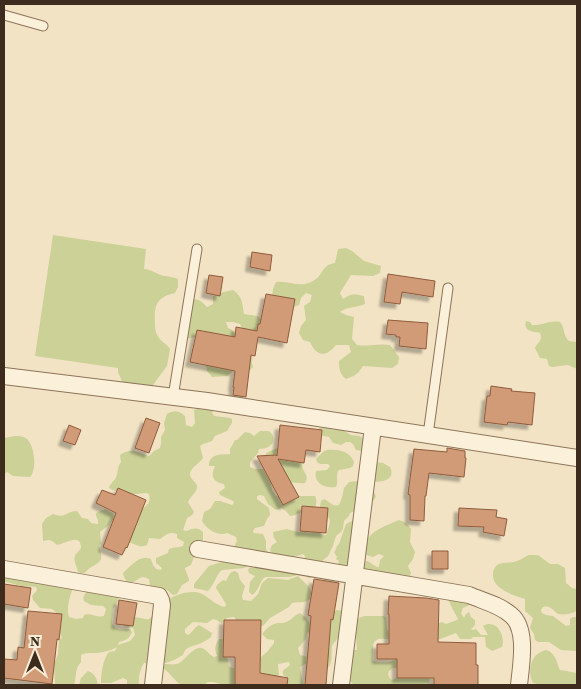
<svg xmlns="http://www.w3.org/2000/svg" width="581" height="689" font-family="'Source Serif 4',serif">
<defs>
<filter id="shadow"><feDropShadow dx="-4.5" dy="4.5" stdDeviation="1" flood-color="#0004"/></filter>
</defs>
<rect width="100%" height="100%" fill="#f2e3c4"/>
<path fill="#ccd197" d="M53,235L146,249L144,269C152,269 157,275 165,276C170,277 173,277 178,279V287L175,293C157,297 154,305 155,322C155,327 155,333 159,338C162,342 167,344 170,349L167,366L150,389L124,386L118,372V368L35,356Z
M346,248L352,251L364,261L381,266L380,273L373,276L351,275L340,293L343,299C351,293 355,294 364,296L365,304C357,308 348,306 340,312L346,315L354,317L352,339L357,345C368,347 378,343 390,345L399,357L398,364L392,368L363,366C359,373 355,376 346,379C340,374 339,370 339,361L351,352L349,345H336C326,358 316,356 310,342L303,340L299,333L301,326L306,320L304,306L310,302L312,295L306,293L301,298L299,305L292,308L272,296L273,289L276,282C289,280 298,288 311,282C322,277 320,271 327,266C327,265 334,263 335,263L338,249Z
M233,290C243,297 242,303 244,314L257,316L263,320L257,332L243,330L240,324L233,322H226L228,328C240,333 241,348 245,359L251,360L253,367L248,372L233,371L227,376L212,377L207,371L200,336L185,339L188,300C197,298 201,300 207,307L213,304V296L219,293Z
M526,321L530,322L532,325C542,326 549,320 560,322C565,328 563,336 569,341L577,342V369L568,365L553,367L549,366L547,359L540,358L535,348C538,342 543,341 540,333C532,331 523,332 526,321Z
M203,406L212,410L213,415C219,418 226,416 232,419V423L227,431L215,436L212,441L203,444L200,446L203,458C200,463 190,468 190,474C190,480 198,482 197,488C196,493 190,497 188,502L194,512L192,515L187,518L183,530L186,531C192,529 197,526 203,532V541L198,545L191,565L185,568V569L189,579V581L182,585L177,594L173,595L167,590H154L150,585L149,579L143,577C137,578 136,583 128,583L124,577L123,573C131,566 140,554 151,559L153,565L156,569L161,570L162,568L156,563V558L168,553L169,549C173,547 178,548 183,546L184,542L177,538V534C169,531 166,535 160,539L149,538L147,545C139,549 135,543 127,542L140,510C148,506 151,502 149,494C144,492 142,494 137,494C128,494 117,493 109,488C110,483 114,482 116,477C119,471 116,469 121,462L120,455C130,447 139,453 149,456L154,451L160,448L161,444V437L165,430L164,423L167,414C174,410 179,410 185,416L186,425L192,427L195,423L194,410Z
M319,428H327L334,430L337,428L343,430L351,435L360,436L364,440L363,451L356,450L353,444L350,442H346L341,445L333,443L329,437L319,435L318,430Z
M260,431C261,431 267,431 268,431C274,433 275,441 271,445C268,448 263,449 259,449L258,453L250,462V467L255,469H265L266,453L277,448L303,460C299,472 311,473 305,483C299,484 294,482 288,482C282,482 276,482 271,484L272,490L276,496H315C318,501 316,508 312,511L301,512L295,515L290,516L286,511L281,508L276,510L268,504L264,496L260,495L257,496V499L269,508L270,515L267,519L264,526L255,528L253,531L254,533L263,534L266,541V549L270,556L244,568L222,570C215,576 215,584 208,591L194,588V584L209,566L225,561L235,546V544L237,541L236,537L227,533C219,537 206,529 202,521L204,512L210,509L215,501H220L232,505L234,503L233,501L220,495L219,492L225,488L224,484C213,482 210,476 215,466H209C209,453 221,455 230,454V449L235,440H237L245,432L250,433L254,436Z
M15,436C20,436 23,436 27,439C35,447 37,469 30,477L13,476L7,472L4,474V438Z
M327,450C338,449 350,451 354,462L353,466L350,468L339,470C335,475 339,481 336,487C325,489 313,483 316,471L327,470L330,466L328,464H320L317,462L316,459C319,455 322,454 324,451Z
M373,462L383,463L390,467C396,480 383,482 372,482L371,489L375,494L376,497L370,505L350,513L349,516L344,521L343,528L342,531L336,536L333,546L328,556L321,562L316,576L308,578L304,573L290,577H265C259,582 259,591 252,595L249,592L250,582L255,576L249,573L248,570L249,568L305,558V556L303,554L291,558L273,555L270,550L272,545L277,542L274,538L273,532L287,529L298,532L316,531L323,535H326C333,515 330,521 320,507L321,501L324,499C329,501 332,507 339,505L342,498L344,488L349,482L359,481Z
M105,509L113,513L114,518L109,525L100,532L101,543L99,546C100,549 102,555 101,559C99,565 89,566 85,573H81L78,572C77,566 72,559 76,554C78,552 80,550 81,548C81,532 65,544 57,545L52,541L49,540L43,541L42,524L46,518L53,514C66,519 66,511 77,511L82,518L88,519L91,523L98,524C99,519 95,517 96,513Z
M354,520L365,547L334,583L324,581L320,575L340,568L338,564L339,561L336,559L337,557L334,552L335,551L337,546L339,544L346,524Z
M399,520C404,521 408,524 411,529L410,542L415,552L413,559L408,566L411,573L409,579L362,569L363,564L366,561C371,561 373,567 379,567L380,560L384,556L379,554L373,557L366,555L365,554C366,549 366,541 369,537C375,529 390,524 399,520Z
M529,555H538L550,564H558L565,568L566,583L572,588L577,589V611C571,614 565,615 558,614C552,610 551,605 543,607L541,610L542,613L546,615L553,616L566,626L570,625V619L573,617H577V651L561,650L549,642H538L535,640L534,634L530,628L533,618L525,611V599C513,595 492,589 493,574C493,570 495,566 499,564C503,562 509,563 514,562C519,561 524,557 529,555Z
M235,571L238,573L240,580L245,586L242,596L243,600L251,601L258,594L262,583L268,578L288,580L298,576L309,587L312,594C309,605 301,601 292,603L289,607L270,618L263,626L235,627L236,620L234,617L227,618L222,623L219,622L217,620L213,619L207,623L193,622L185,629V633L188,635C193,632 194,627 199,625L212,633L211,637C207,640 201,644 196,645C189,647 185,648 183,655L176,659L166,663H144C140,669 138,678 139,685H127V680L123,678L111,683H101C101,673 103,659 109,652L115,651L117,647C110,651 101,653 93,653C88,653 85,653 81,655V662C74,670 77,676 74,685H55L54,665L58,654L59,640L62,638L59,631L58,614L52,609L40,608L33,600L32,596L37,590L36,587C31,586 26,587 22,586C15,585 10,582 4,582V573L74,586C70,594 66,609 69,617L76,619L83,618L84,615C90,612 97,618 104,616L106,609L103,606L91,605L84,601L83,598L86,592L117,594L119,600L113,609L112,623C116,632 122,629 130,629L132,632C130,638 125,641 119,642L118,645L130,641L135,635L133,628L123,626V623L134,617C138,617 145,620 149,619C153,617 153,612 155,609C165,600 180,591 194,592C206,592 213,605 225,607L226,604L216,588L217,585L223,580L226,581C229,576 229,572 235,571Z
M448,597L471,604L463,608L461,613L464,618L466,614L469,612L471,617L475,620V625L471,629L473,630L476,629L481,635H488L483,626C496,618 506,636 502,647L492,651L486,647L485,637H473L471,639H460L456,633L435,641L434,625L442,622L446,624L457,620L458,619L450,604Z
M337,610L343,611C342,619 340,627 339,635C338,640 334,642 332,646C331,653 333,660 329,667L322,666L310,631L307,633L305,640L298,648L300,655L308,657L309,660L307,663L300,667L303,685H287L289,678L284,676C280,670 286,669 290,665L289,662L278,664L279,675L269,684L270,685H225L213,682H208L203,685H181C174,680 170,673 163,668L165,664C168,664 173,665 177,664C184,662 194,645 202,648C207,650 209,655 214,657L217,656C214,649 215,645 219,639H223V650L228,660L229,667L237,669L256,661L267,652L274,643V640L267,639L262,634C266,629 271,624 278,623C279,623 286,623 286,622C292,620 294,615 300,613L305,617L310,623L319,627L334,611Z
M365,616H384L386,618L387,629L392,639C383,639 373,636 373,648C373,653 372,657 373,661C380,663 392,664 396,658L415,667L393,668L389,671L388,674L389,677L391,680L395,679L399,673L430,675L429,685H353V684L335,666L337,651L340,649L357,650L355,621L361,617Z
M545,650C555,651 557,663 560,670L577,673V685H540L533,683C529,676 529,665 534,658C536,654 541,652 545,650Z
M88,671C94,673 97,678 98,685H79L81,678Z"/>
<path fill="#d29b77" stroke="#8f5b3d" filter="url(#shadow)" d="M252,252L272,255L270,271L250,267Z
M388,274L435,281L433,297L402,292L400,304L384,302Z
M209,275L223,277L220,296L206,293Z
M266,294L295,299L287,343L258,337L255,356L251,355L246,397L233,395L234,387H233L235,371L190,362L197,330L235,337L236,327L257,331L258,324H260Z
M388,320L428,323L426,349L399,346L400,337H396V335L386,334Z
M491,386L512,389L511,391L535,393L532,425L508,422L507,425L484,422L487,396H490Z
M146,418L160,423L149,453L135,448Z
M69,425L81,430L75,445L63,441Z
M280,425L322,430L320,452L306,450L304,463L278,459L299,497L283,505L257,456L276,455L277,456Z
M447,448L465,451V458H466L464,477L429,473L426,496H425L424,521L410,520V495L408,494L414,449L447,452Z
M118,488L146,500L127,548L126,547L122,555L103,547L116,513L96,503L102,490L115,495Z
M302,506L328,508L326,533L300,531Z
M459,508L497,510L496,517L507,519L504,536L483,532L484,527L458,526Z
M432,551H448V569H432Z
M314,579L339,583L333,620L331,619L326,685H305L311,616L308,615Z
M4,584L31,588L28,608L4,604Z
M389,596L426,598L439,600L438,642L476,643V665H478V685H434V678H397V659H377V644H389V614H388Z
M119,600L137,603L133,626L116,624Z
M28,611L62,614L59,640L57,639L52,684L4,678V659L17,660L18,647L24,648Z
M224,620H261L260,673L288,678L287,685H235V657H223Z"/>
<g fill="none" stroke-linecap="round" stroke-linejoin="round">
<defs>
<path id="lane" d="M4,15L43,26
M173,397L197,249
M428,435L448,288"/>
<path id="street" d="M4,376L207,401L577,458
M198,549L469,595C483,601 500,605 511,615C528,629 521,665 519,685
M4,569L159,596L161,600L162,605L153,685
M341,685L373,427"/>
</defs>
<use href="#lane" stroke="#8e7459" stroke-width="11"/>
<use href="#street" stroke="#8e7459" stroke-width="18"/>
<use href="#lane" stroke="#fbf0d9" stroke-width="9"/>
<use href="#street" stroke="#fbf0d9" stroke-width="16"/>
</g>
<rect width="581" height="689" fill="none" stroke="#3d2c1e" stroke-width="10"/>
<g transform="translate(35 654)" stroke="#f8edd5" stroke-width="4" paint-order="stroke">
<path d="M0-4L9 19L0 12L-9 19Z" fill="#3d2c1e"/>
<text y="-8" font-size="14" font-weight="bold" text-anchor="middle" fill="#3d2c1e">N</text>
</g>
</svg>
